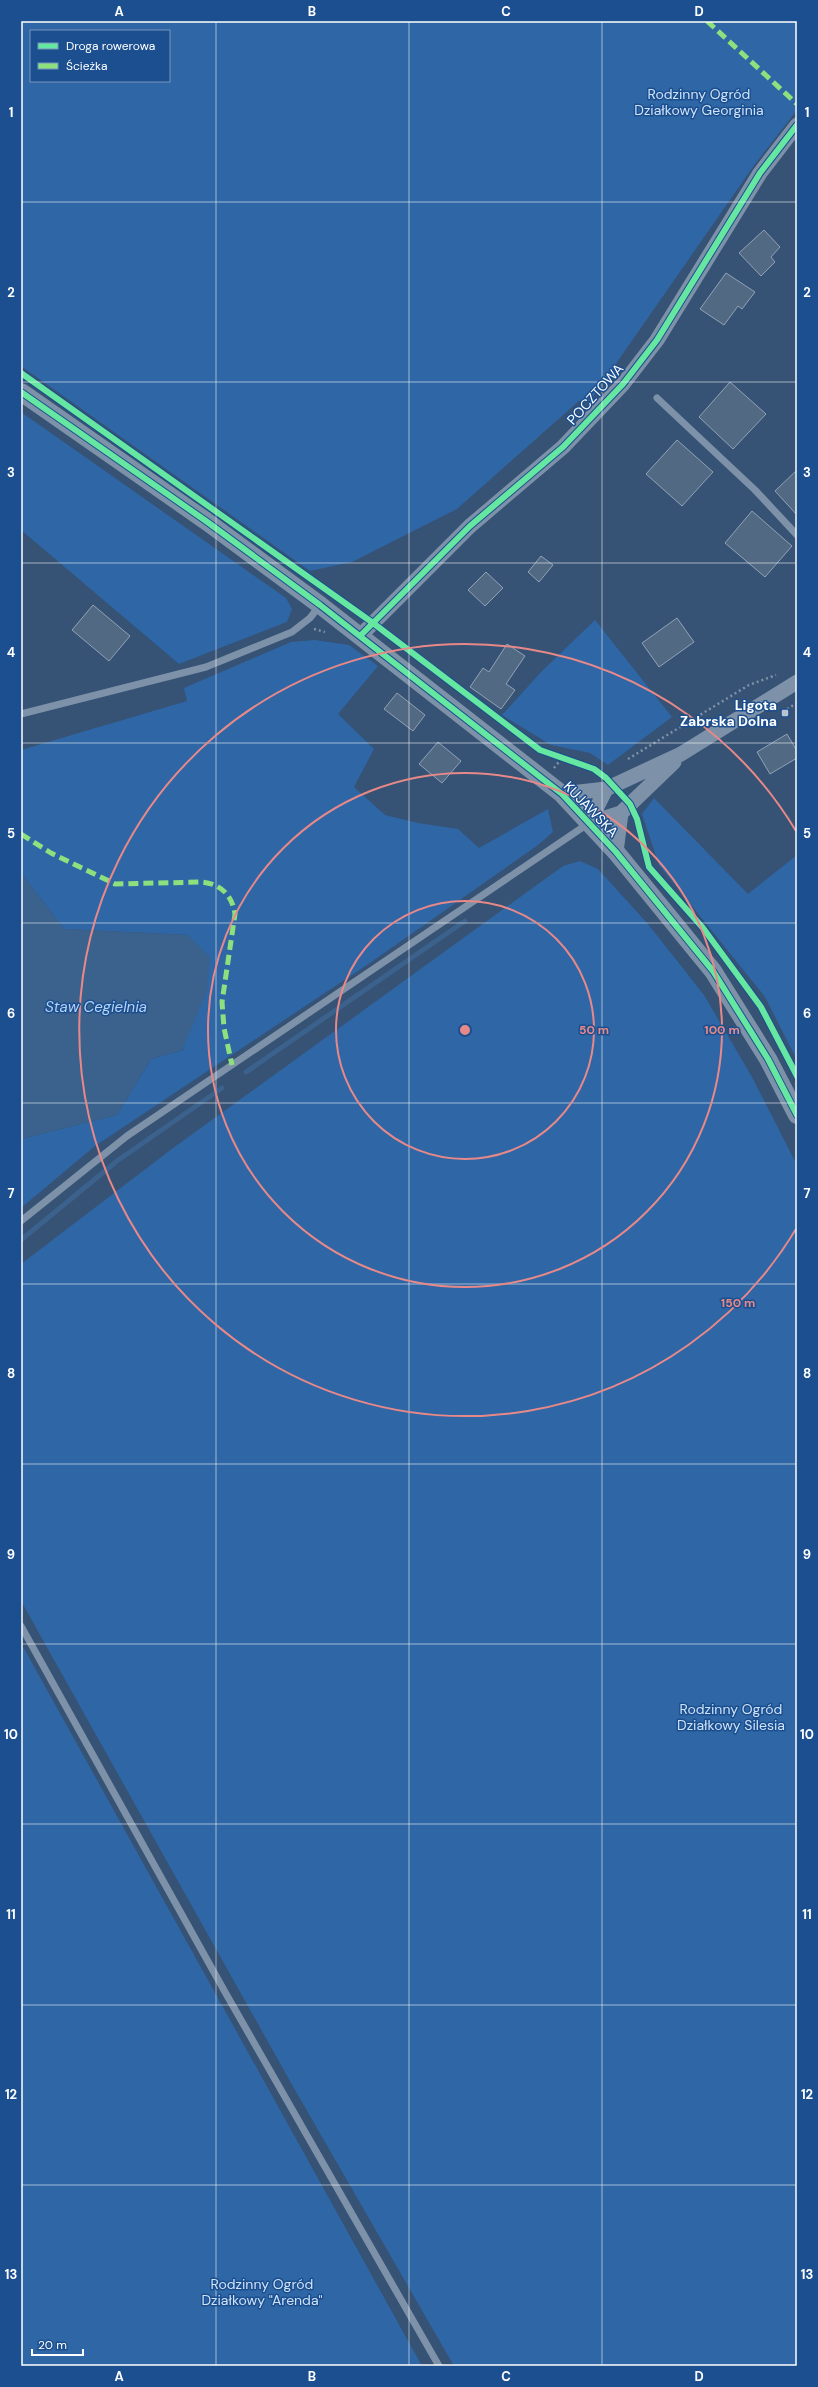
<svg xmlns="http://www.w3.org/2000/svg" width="818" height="2387" font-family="'DM Sans',sans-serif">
<rect width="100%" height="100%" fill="#365274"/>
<path fill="#2f66a5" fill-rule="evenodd" d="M21,21H797V110L755,164L590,401H579L457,509L352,562L310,571L21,366ZM31,31H169V81H31Z
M21,412L286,598L292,609L287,622L179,664L21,530Z
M595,620L672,717L608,765L590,753L551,745L502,715L541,672Z
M315,640L349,645L378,666L338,714L374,749L354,787L385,815L418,823L458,829L479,848L548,809L553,832L538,845L370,963L95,1146L21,1208V1139L117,1115L151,1059L183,1050L188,935L64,929L21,873V750L187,701L184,688L291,642Z
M654,798L748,894L797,855V1060L765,997L659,865L642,814Z
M580,861L598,869L648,924L704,995L752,1077L797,1165V2366H454L295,2090L21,1601V1264L173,1148L563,866Z
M21,1643L422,2366H21Z"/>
<path fill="#3b618d" d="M21,873L64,929L188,935L210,957L207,991L182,1050L151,1059L117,1115L21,1139Z"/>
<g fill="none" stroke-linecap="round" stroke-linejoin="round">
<path stroke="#3b618d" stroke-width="5" d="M246,1072L465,921
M21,1240L117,1161L222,1088"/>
</g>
<path fill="#526984" stroke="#92a2b6" d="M764,230L780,247L771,257L775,262L761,276L739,253Z
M726,273L755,292L742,309L738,306L724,325L700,309Z
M730,382L766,414L733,449L699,417Z
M677,440L713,472L682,506L646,474Z
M797,470V515L775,491Z
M752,511L792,546L765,577L725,543Z
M541,556L553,565L539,582L528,572Z
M486,572L503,588L485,606L468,590Z
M93,605L130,636L109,661L72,630Z
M677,618L694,642L659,667L642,643Z
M507,644L525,656L506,684L515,690L501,709L470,687L483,668L489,672Z
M397,693L425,715L413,731L384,709Z
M787,734L797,751V758L770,774L757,752Z
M438,742L461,761L442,783L419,764Z"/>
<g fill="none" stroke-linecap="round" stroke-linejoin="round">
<path stroke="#7d92a8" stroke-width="2.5" stroke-dasharray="2 3" stroke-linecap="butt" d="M314,629L325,632
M787,709L797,703
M628,759L749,685L776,675
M554,768L562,758"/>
<path stroke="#7d92a8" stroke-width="7" d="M657,398L755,490L797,535
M21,714L206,667L292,632L310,618L320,605
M21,1221L127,1136L589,823
M21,1626L225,1992L439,2366"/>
<path stroke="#7d92a8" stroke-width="15" d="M360,636L470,526L563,447L623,384L657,340L760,173L797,125
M562,794L606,789L681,754L797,682
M589,823L606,789
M589,823L621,813
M616,852L621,813L674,762"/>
<path stroke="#7d92a8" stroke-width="18" d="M21,392L206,521L320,605L562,794L616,852L713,971L768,1059L797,1115"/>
<path stroke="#8de07e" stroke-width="5" stroke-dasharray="10 5" stroke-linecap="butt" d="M707,21L797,104
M21,834L51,853L115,884L202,882C221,884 232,895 235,914L222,1002L224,1028L232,1065"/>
<defs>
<path id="cycleway" d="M21,373L373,623L540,750L594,769L606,778L630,804L637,819L649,867L703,928L761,1007L797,1076
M21,392L206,521L320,605L562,794L616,852L713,971L768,1059L797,1115
M360,636L470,526L563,447L623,384L657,340L760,173L797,125"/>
</defs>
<use href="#cycleway" stroke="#1b4f8f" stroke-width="8"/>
<use href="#cycleway" stroke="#66e7a1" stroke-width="6"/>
</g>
<path fill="none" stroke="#fff" stroke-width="1" stroke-opacity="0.55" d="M216,21V2366M409,21V2366M602,21V2366M21,202H797M21,382H797M21,563H797M21,743H797M21,923H797M21,1103H797M21,1284H797M21,1464H797M21,1644H797M21,1824H797M21,2005H797M21,2185H797"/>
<g fill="none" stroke="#e88989" stroke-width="2">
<circle cx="465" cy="1030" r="129"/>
<circle cx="465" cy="1030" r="257"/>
<path d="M796 1229A386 386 0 1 1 796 831"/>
</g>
<rect fill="#b9c2ce" stroke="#1b4f8f" stroke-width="1.5" x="781" y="709" width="8" height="8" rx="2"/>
<g text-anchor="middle" stroke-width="3" stroke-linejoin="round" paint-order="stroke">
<g font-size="14" fill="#cfe3fa" stroke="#1b4f8f">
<text x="699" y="99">Rodzinny Ogród<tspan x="699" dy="16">Działkowy Georginia</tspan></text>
<text x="731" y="1714">Rodzinny Ogród<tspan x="731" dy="16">Działkowy Silesia</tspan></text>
<text x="262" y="2289">Rodzinny Ogród<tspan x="262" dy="16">Działkowy "Arenda"</tspan></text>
</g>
<g font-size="14" fill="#fff" stroke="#1b4f8f">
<text transform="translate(595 394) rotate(-48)" y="5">POCZTOWA</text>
<text transform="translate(591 809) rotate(46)" y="5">KUJAWSKA</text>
</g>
<g font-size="14" font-weight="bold" fill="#fff" stroke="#1b4f8f" text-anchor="end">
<text x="777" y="710">Ligota<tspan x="777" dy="16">Zabrska Dolna</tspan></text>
</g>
<g font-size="15" font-style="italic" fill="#b5d3f5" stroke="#1b4f8f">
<text x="96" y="1012">Staw Cegielnia</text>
</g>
</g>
<circle cx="465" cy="1030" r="6" fill="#e88989" stroke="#1b4f8f" stroke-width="2"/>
<g font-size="12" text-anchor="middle" font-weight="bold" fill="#e88989" stroke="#1b4f8f" stroke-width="3" stroke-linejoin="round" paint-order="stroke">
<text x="594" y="1034">50 m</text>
<text x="722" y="1034">100 m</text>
<text x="738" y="1307">150 m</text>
</g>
<rect width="818" height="2387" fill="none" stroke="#1b4f8f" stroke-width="44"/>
<rect x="30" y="30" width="140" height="52" fill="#1b4f8f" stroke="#7695bc"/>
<rect x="38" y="43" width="20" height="6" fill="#66e7a1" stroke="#7695bc"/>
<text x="66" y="50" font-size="12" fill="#ffffff">Droga rowerowa</text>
<rect x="38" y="63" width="20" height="6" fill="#8de07e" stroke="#7695bc"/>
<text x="66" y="70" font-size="12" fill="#ffffff">Ścieżka</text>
<path d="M32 2349v6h51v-6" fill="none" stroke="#ffffff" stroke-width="2"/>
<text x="38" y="2349" font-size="12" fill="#ffffff" stroke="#1b4f8f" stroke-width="3" paint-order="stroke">20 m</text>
<rect x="22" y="22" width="774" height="2343" fill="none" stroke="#fff" stroke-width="1.5"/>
<g font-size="13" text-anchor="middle" font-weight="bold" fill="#fff">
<text x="119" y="16">A</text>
<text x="312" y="16">B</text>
<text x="506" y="16">C</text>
<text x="699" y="16">D</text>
<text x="11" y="117">1</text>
<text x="807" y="117">1</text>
<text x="11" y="297">2</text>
<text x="807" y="297">2</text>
<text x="11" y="477">3</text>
<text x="807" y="477">3</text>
<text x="11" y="657">4</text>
<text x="807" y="657">4</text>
<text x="11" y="838">5</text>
<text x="807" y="838">5</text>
<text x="11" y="1018">6</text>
<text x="807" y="1018">6</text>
<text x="11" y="1198">7</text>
<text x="807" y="1198">7</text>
<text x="11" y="1378">8</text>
<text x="807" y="1378">8</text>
<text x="11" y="1559">9</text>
<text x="807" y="1559">9</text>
<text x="11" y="1739">10</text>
<text x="807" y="1739">10</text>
<text x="11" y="1919">11</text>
<text x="807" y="1919">11</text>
<text x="11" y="2099">12</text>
<text x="807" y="2099">12</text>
<text x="11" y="2279">13</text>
<text x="807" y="2279">13</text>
<text x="119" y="2381">A</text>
<text x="312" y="2381">B</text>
<text x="506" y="2381">C</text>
<text x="699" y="2381">D</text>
</g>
</svg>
